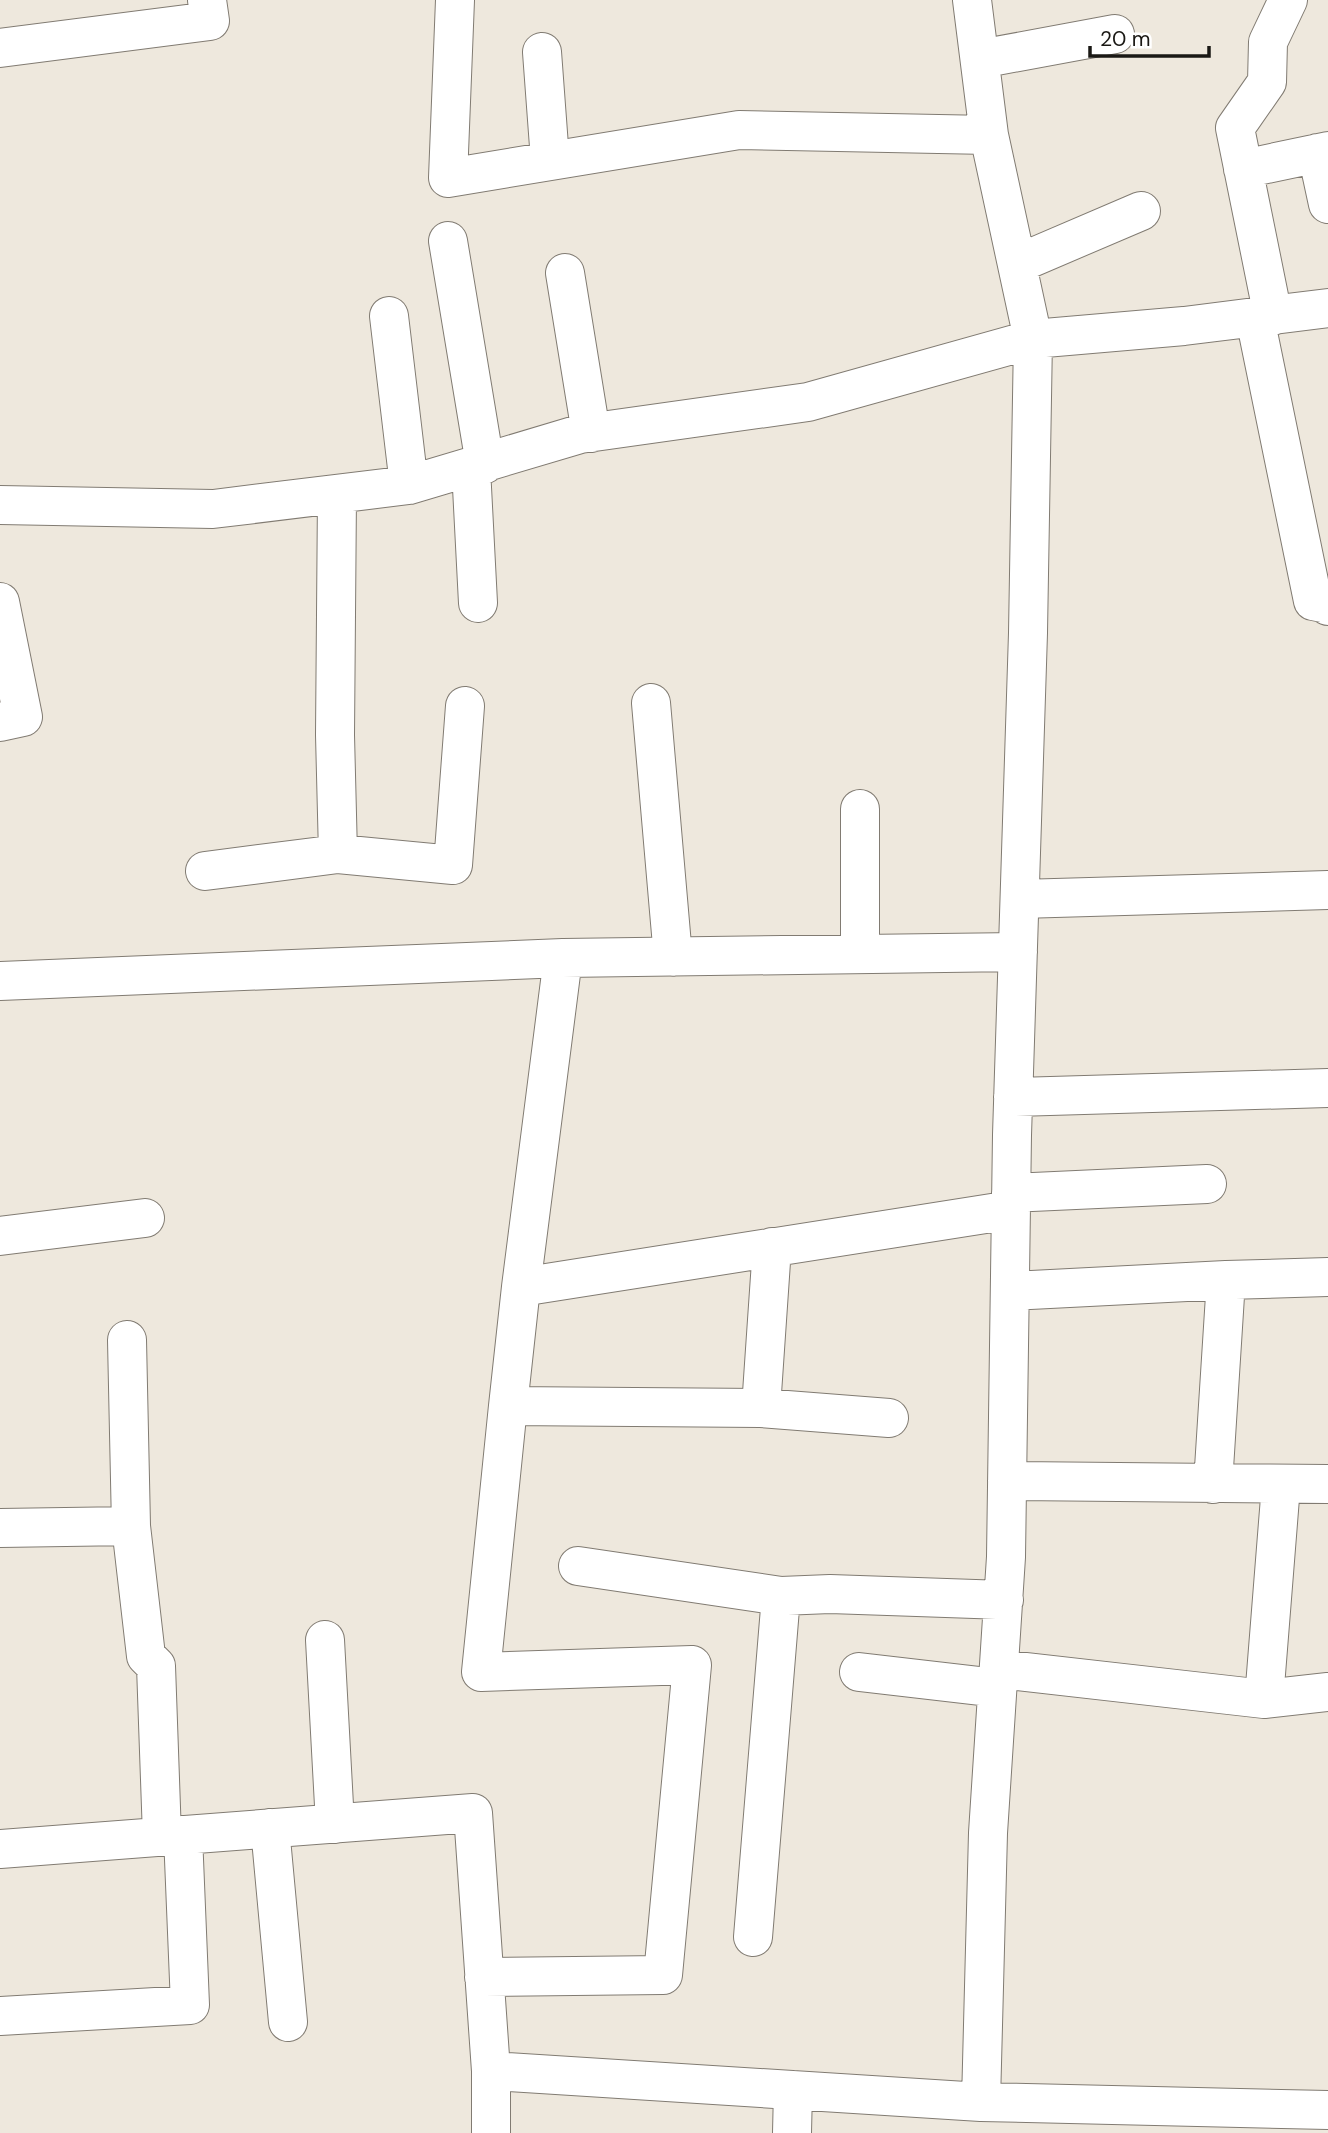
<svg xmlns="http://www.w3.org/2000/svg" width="1328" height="2133" font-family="'DM Sans',sans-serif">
<rect width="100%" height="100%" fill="#eee8dd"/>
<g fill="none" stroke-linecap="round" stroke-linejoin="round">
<defs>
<path id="street" d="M455,0L448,178L739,130L989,135
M972,0L989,135L1033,339L1028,633L1012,1135L1006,1557L988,1833L981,2102
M0,48L210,21L207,0
M542,52L550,160
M980,59L1115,34
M1317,153L1328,204
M1243,169L1328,151
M448,241L485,464
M1017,264L1141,211
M565,273L591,433
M389,316L409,485
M1273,316L1235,128L1267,82L1268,42L1288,0
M1255,318L1313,601L1328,604V606
M471,468L478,603
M0,505L213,509L409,485L580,434L808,402L1033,339L1184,326L1328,308
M0,602L23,717L0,722
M651,703L673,957
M860,809V954
M338,854L453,865L465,706
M205,871L338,854L335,735L337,494
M1020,899L1328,890
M563,958L521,1287L1011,1210
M0,981L563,958L1018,952
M1013,1097L1328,1088
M1011,1193L1207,1184
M0,1236L145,1218
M1226,1280L1328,1277
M521,1287L508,1406L761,1408L772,1247
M1010,1291L1226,1280L1213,1484
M127,1340L131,1526L146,1656L156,1666L162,1836
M761,1408L889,1418
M1007,1481L1328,1484
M0,1528L131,1526
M578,1566L781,1596L753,1937
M781,1596L830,1594L1004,1600
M325,1640L335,1824
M999,1669L1264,1699L1281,1485
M859,1672L997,1688
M1264,1699L1328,1692
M270,1828L288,2022
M0,1849L473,1813L491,2071V2133
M484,1977L663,1975L692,1665L481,1672L508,1406
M0,2016L190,2005L183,1835
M491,2071L981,2102L1328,2110
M792,2133L793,2090"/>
</defs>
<use href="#street" stroke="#817b72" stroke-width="40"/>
<use href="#street" stroke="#fff" stroke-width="38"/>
</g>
<path d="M1090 46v10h119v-10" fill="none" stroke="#1a1814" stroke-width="3.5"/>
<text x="1100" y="46" font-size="21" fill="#1a1814" stroke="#ffffff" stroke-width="5" paint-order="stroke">20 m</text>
</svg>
